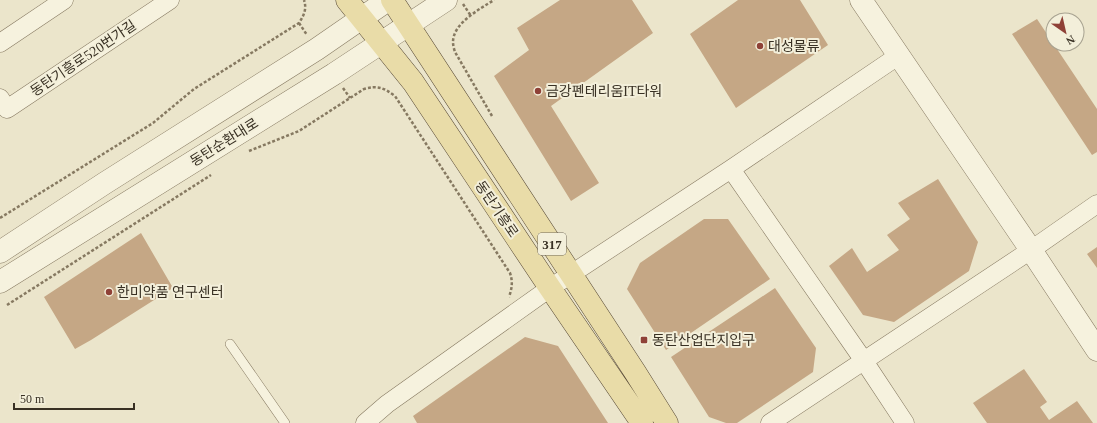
<svg xmlns="http://www.w3.org/2000/svg" width="1097" height="423" font-family="'Times New Roman','Noto Sans KR',serif">
<rect width="100%" height="100%" fill="#ebe5cb"/>
<path fill="#c5a785" d="M560,0H632L653,33L551,106L599,183L571,201L494,76L529,50L517,28Z
M738,0H800L828,45L736,108L690,34Z
M1037,19L1097,109V152L1092,155L1012,34Z
M938,179L978,242L969,271L894,322L863,315L829,266L852,248L867,272L899,250L887,235L910,219L898,203Z
M704,219H728L770,279L666,350L627,289L640,263Z
M141,233L173,288L91,340L75,349L44,297Z
M1097,247V268L1087,254Z
M775,288L816,348L813,372L737,423H726L709,417L671,357Z
M525,337L558,346L608,423H417L413,416Z
M1024,369L1047,402L1040,407L1049,420L1077,401L1093,423H987L973,403Z"/>
<g fill="none" stroke-linecap="round" stroke-linejoin="round">
<defs>
<path id="service" d="M230,344L285,423"/>
<path id="minor" d="M0,43L64,0
M0,98L7,109L170,0
M731,169L864,361L905,423
M365,423L387,404L550,288L731,169L898,56
M770,423L1031,250L1097,204"/>
<path id="tertiary" d="M861,0L1031,250L1097,350
M0,252L105,183L317,49L388,0
M0,282L334,74L446,0"/>
<path id="primary" d="M347,0L413,82L550,288L642,423
M392,0L635,372L667,423"/>
</defs>
<use href="#service" stroke="#867961" stroke-width="10"/>
<use href="#minor" stroke="#867961" stroke-width="19"/>
<use href="#tertiary" stroke="#867961" stroke-width="23"/>
<use href="#primary" stroke="#554734" stroke-width="23"/>
<path stroke="#867961" stroke-width="2.5" stroke-dasharray="3 2" stroke-linecap="butt" d="M463,4L471,16
M299,23L307,35
M343,88L350,98
M492,116L455,52C454,49 453,45 453,42C453,23 480,9 494,0
M249,151L299,131L364,89C378,85 384,88 395,96L510,273C513,282 512,288 509,297
M0,218L153,123L194,89L299,23C304,15 307,9 304,0
M7,305L211,175"/>
<use href="#service" stroke="#f6f2de" stroke-width="9"/>
<use href="#minor" stroke="#f6f2de" stroke-width="18"/>
<use href="#tertiary" stroke="#f6f2de" stroke-width="22"/>
<use href="#primary" stroke="#e9dca8" stroke-width="22"/>
</g>
<g fill="#8f4137" stroke="#f3efda" stroke-width="1.5">
<circle cx="760" cy="46" r="4"/>
<circle cx="538" cy="91" r="4"/>
<circle cx="109" cy="292" r="4"/>
<rect x="640" y="336" width="8" height="8" rx="2"/>
</g>
<g text-anchor="middle" stroke-width="4" stroke-linejoin="round" paint-order="stroke">
<rect fill="#f3efda" stroke="#70695a" stroke-width="1" x="538" y="233" width="28" height="22" rx="3"/>
<g font-size="13" font-weight="bold" fill="#383023">
<text x="552" y="249">317</text>
</g>
<g font-size="14" fill="#383023" stroke="#f3efda" text-anchor="start">
<text x="768" y="51">대성물류</text>
<text x="546" y="96">금강펜테리움IT타워</text>
<text x="117" y="297">한미약품 연구센터</text>
<text x="652" y="345">동탄산업단지입구</text>
</g>
<g font-size="14" fill="#383023" stroke="#f3efda">
<text transform="translate(83 58) rotate(-34)" y="5">동탄기흥로520번가길</text>
<text transform="translate(224 142) rotate(-32)" y="5">동탄순환대로</text>
<text transform="translate(497 209) rotate(56)" y="5">동탄기흥로</text>
</g>
</g>
<g transform="translate(1065 32) rotate(146)"><circle r="19" fill="#f3efda" stroke="#a8a391"/>
<path d="M0-3L7 15L0 10L-7 15Z" fill="#8f4137"/>
<text y="-6" font-size="11" font-weight="bold" text-anchor="middle" fill="#383023">N</text>
</g>
<path d="M14 403v6h120v-6" fill="none" stroke="#383023" stroke-width="2"/>
<text x="20" y="403" font-size="12" fill="#383023" stroke="#f3efda" stroke-width="3" paint-order="stroke">50 m</text>
</svg>
